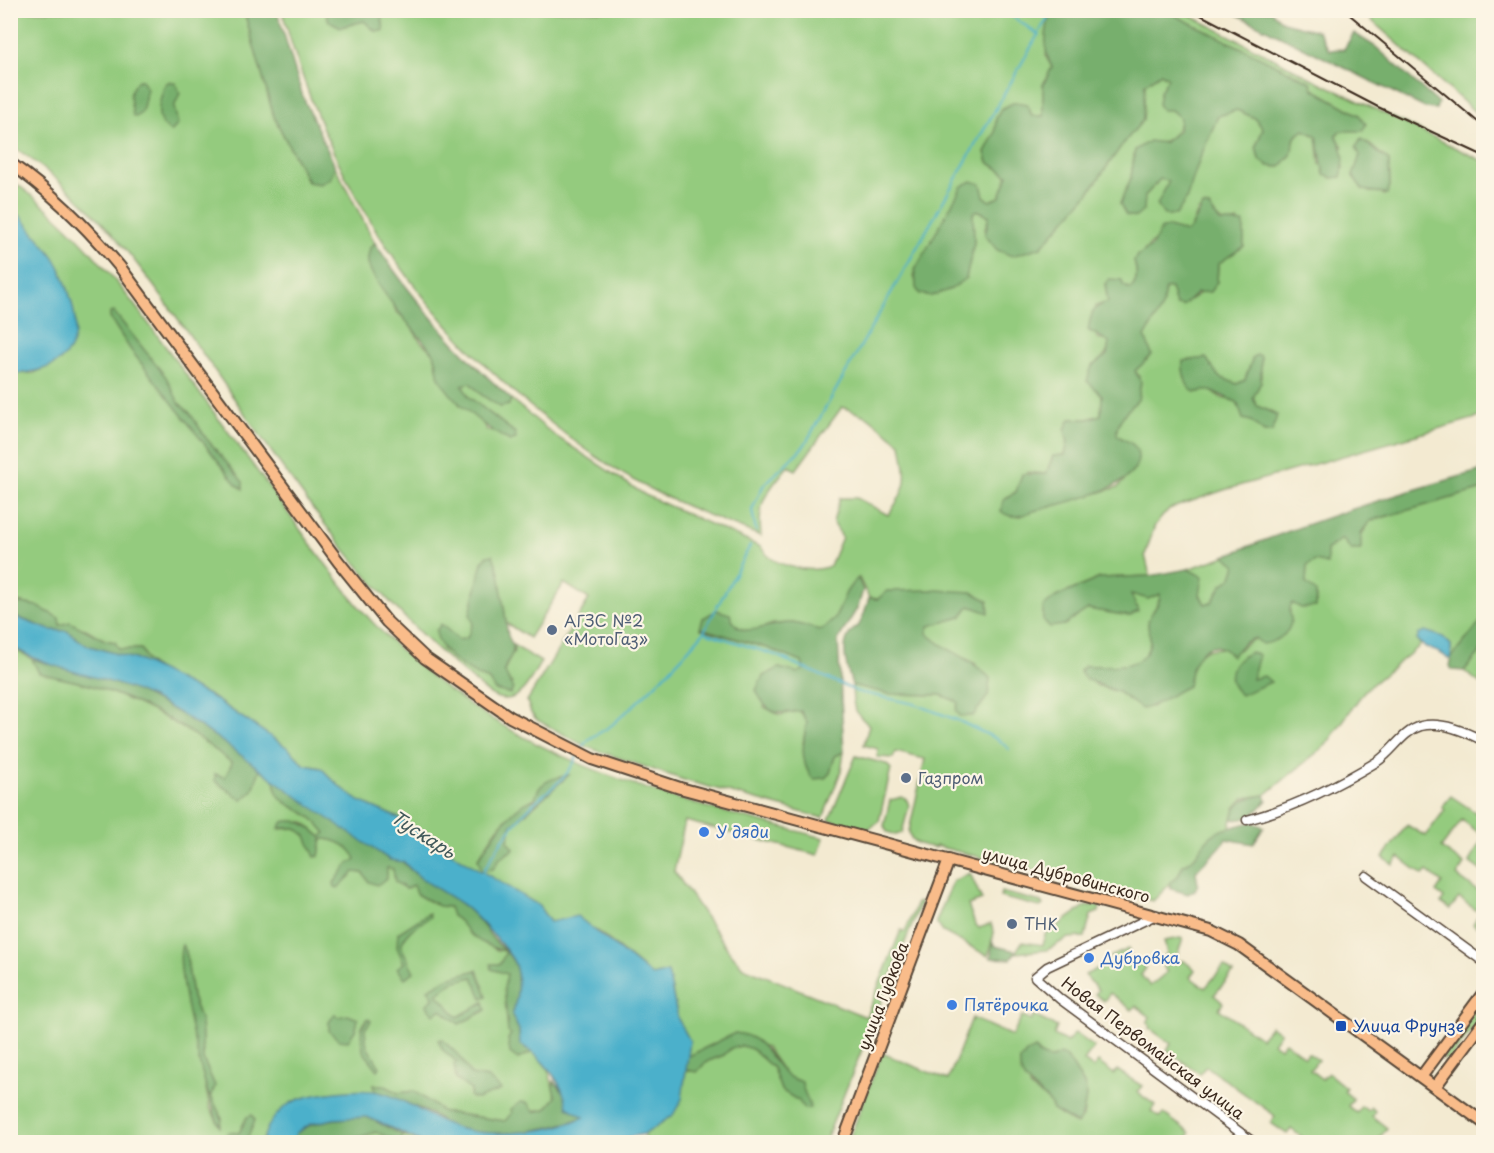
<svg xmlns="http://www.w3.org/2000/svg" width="1494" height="1153" font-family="'Playpen Sans',sans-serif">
<rect width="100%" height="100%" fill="#fcf5e5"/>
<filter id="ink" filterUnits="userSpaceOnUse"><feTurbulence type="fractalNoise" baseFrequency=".0167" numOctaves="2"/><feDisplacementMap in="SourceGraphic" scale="12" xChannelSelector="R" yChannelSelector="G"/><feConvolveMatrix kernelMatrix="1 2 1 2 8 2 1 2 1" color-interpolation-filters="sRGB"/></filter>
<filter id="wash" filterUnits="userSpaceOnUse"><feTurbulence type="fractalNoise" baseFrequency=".008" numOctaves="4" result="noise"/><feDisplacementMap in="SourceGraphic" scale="24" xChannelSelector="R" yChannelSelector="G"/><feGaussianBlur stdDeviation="1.35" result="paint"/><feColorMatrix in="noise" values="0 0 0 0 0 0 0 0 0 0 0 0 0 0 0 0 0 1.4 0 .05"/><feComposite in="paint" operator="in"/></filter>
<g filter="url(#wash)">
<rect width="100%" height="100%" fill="#f3ead1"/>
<path fill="#94cb7e" stroke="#687a4e" stroke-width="1.5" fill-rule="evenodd" d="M10,11H244L274,117L307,181L320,183L330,179L335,166L375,243L370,248L396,311L408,322L421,342L434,353L439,376L460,405L480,419L487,430L515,433L469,397L461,385L470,383L483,396L509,405L511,399L554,435L645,495L761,547C772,567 809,574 830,566L842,537L833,522L840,498H857L888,515C910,485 907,479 901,444L868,417L842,407L796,470L788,466C767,493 757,499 761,536C723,521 684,507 648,488C605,466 566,436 529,405C402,297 326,171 282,11H325L330,21L341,27L364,21L375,31H384L381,11H1050L1046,57L1052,67L1043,85V116H1032L1027,104L1015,102L1001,109L996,119L995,133L985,152L988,162L1008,175L1000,197L990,201L984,196L914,276L920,294L951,289L966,278L974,243L973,213L978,210L989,217L985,229L1122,145L1143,120L1145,84L1161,73L1169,78L1160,92L1171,110L1181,118C1177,142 1156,145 1135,150L1131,178L1120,204L1145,196L1160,179L1169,181L1200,158L1218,116L1237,110L1255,118L1263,129L1256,146L1259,159L1269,166L1280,167L1291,155L1295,137L1304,130L1317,136L1320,164L1343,147L1336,135L1359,115L1313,89L1311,82L1166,11H1182L1315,80L1483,161V416L1224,490L1169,509L1155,525L1145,555L1150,576L1100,578L1056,597L1064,625L1088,609L1130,616L1131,594L1160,593C1161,606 1149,612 1148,623C1148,629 1151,636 1150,642C1145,673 1108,664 1085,666L1080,671L1096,685L1118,692L1130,701L1152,707L1170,694L1188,686C1191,648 1204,646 1239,650C1251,636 1266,637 1284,635L1291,622L1288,609L1306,583L1307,565L1342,539L1352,550L1370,521L1483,489V619L1451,658V645L1443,637L1417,640L1421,645L1365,690L1326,745L1265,795L1244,798L1235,808L1229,830C1205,833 1204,857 1183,865L1178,876L1153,901L936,846L935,848C924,845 910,845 909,831L925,759L896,752L893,758L877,757L878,749L864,745L869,725C852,711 853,706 852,685L889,694L941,695L959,702L976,664L937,643L927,634L929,626L961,617L969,606L979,608L972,592L887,591L878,599L869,598L859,578C834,598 848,615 820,630L793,623L773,624L750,632L740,630L733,624L703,618L701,629L767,648L802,662L805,669L798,674L779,668L764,707L779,715L800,711L807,722L803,743L830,773L835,756L844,752L841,771L823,818L684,780L587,747L537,720L531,713L527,701L589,599L564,583L529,638L506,623L504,607L495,583L467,638L459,640L449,633L442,649L478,676L489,680L495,690L512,683C497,672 509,664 514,651L513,645L541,662C532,675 523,700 504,699C491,699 477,683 467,675C327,560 241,395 130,255C96,212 56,175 11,145ZM1367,142L1389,161L1390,186L1384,195L1378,192H1369L1353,176ZM1209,207C1218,220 1221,225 1238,221L1244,246L1218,264L1217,282C1203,290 1192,302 1176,304L1171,288L1165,289L1162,307L1145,337L1151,355L1135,371L1139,376L1138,399C1129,408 1115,422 1116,435L1133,445L1131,473L1118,487L1046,508L1034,509L1018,517L1004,499L1016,492L1028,472L1046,474L1053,456L1065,455L1068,442L1065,430L1070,419H1088L1101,415L1102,395L1092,366C1102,359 1109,355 1109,342L1097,338L1096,306L1108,302L1105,284L1123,285L1129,290C1139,282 1137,272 1134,261L1168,227L1186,232L1191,228L1198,211ZM1253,357L1261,382L1253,398L1256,406L1273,412L1264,432L1238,402L1222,398L1211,391L1206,358L1219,377L1237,384L1245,380Z
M1361,11H1483V119Z
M11,180C93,237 147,323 207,403C240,448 274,493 307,539C331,571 354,604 382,632C506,759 659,796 824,838L818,855L685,821L674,871L729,951L743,967L866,1017L901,930L905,932L917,903L921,902L825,1142H631L644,1138L645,1134C677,1112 681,1110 686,1070L697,1072L705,1062L724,1055L731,1048L742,1045L752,1049L773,1068L781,1090L799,1101L801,1082L786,1076L766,1047L735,1033L687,1057L690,1041L678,1019L668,972L652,976L598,931L550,922L538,905L431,841L403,820L359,801L338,785L321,768L305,765L288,748L210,696L158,671L146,660L141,649H119L115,642L105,640L86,629L60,625L37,606L11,601V374L34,373L61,360L11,206ZM567,776L511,827L508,841L514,849L500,858L493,869L478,858C486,847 493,833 502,823C522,803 545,793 567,776Z
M1225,556L1236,565L1232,578L1222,585L1213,602L1205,604L1188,569Z
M10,646L32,659L40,673C62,679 86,682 107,691C152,708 195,733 233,763L225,777L242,800L253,790L260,769L275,780C274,803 294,805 309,816C316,820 321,828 326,833L321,837L304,822H283L280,829L296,828L307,836L319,856L322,839C336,839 350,846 357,859L338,887L354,872L363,873L369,882L387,868L393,869L413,884L416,894L430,902L449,907L463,922L468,933L497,950L506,951L515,1054L518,1059L533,1052C554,1071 548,1075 556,1097L546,1109L512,1113L505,1121L443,1112L414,1091L398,1093L384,1085H374L376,1092L336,1093L299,1099L263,1139V1142H246L255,1120L247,1117L239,1133L222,1140L221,1142H11ZM186,951L192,997L201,1021L203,1059L215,1086L211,1096L222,1119L220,1126L210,1108L183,977ZM456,1073L488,1078L491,1092L477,1099L470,1097L471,1090L456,1079Z
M1483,649V681L1481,684L1464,671Z
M856,756L886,764L891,769L879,821L867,830L829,820Z
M1451,796L1481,816L1483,813V836L1462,820L1441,848L1464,864L1457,876L1483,895V931L1473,924L1480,913L1459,898L1450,909L1441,903L1444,898L1436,892L1442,883L1427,871L1423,875L1399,857L1393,865L1383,857L1407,825L1425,836L1445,810L1442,807Z
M902,797L907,800L909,806L902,833L896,835L887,832L884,826L890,800Z
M1483,838V872L1469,862Z
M970,873L982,900L968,905L975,924L979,928L991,924L994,933L988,956L943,932L936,922L953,881Z
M1001,892L1041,902L1043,905L1040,907L1000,897Z
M1094,905L1100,906L1099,912L1091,915L1085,937L1068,938L1047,950L1015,953L1022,942L1043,945L1045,935L1084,907Z
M1180,938L1183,939L1176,958L1181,962L1183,960L1195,970L1190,977L1205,988L1224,966L1233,973L1214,995L1223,1003L1219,1009L1261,1038L1271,1026L1280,1033L1273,1043L1280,1048L1285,1042L1305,1057L1308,1053L1318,1060L1310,1070L1322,1079L1328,1073L1346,1088L1344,1091L1353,1099L1348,1106L1357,1113L1361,1106L1368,1111L1371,1107L1375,1111L1372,1116L1387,1128L1376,1142H1309L1291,1129L1287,1134L1271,1123L1275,1116L1206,1066L1200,1074L1167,1050L1171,1044L1149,1028L1150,1026L1147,1023L1150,1017L1136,1006L1132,1010L1110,993L1104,1001L1095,994L1098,990L1085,975L1112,961L1110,957L1128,949L1133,963L1140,961L1146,968L1141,975L1150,986L1167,972L1160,962L1167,953L1164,941Z
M1483,1000V1015L1451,1058L1443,1060L1444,1053Z
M1022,1016L1031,1021L1034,1016L1057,1027L1054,1035L1067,1042L1075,1033L1094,1047L1084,1061L1093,1068L1098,1062L1114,1074L1117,1070L1142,1086L1137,1092L1155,1105L1151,1111L1160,1117L1164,1114L1190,1133L1188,1137L1195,1142H848L882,1053L948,1080L972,1018L1012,1036ZM1035,1049C1042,1060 1055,1059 1067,1057L1084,1084L1086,1093L1083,1118L1073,1123L1053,1110L1051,1102L1029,1087L1027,1052Z
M376,1132L395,1141L402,1139L403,1135L422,1142H346Z"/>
<path fill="#77af6d" stroke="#596c46" stroke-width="1.5" d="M1115,10L1166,11L1311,82L1313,89L1359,115L1366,124L1363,131H1340L1336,135C1344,150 1346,160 1341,177L1332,178L1324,175L1317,136L1304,130L1295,137L1291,155L1280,167L1269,166L1259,159L1256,146L1263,129L1255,118L1237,110L1218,116L1200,158L1186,200L1176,215H1164L1157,205L1169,181L1160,179L1145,196L1144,210L1136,217L1126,215L1120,204L1131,178L1135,150L1149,141L1164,143L1179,130L1180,118L1171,110H1162L1158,104L1160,92L1168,78L1161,73L1145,84L1143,120L1122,145L1088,194L1041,247L1012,256L997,250L985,235L989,216L978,210L973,213L974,243L966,278L951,289L932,296L920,294L916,288L915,270L962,186L972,181L981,184L984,196L990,201L1000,197L1008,175L988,162L985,152L995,133L996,119L1001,109L1015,102L1027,104L1032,116H1043V85L1052,67C1041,48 1047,31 1050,11Z
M244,11H277L303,97L335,166L330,179L320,184L308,182L274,117Z
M325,11H381L384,31H375L364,21L341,27L329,21Z
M1230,11H1271L1283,22L1318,31L1329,50L1344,49L1354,33L1376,47L1438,103L1436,109L1425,108Z
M138,80H142L147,89L142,112L136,117L133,116C131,100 126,93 138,80Z
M170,81L175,83L180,93L174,107L178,124L171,132C152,120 159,102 165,84Z
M1361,139L1389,161L1390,186L1387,194L1363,190L1353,176L1360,155L1356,147Z
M1203,206L1209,207L1220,222L1244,223V246L1218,264L1217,282L1210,292L1197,293L1183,306L1176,305L1171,288L1165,289L1162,307L1145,337L1152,355L1135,371L1141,382L1138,400C1129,408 1115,422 1117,435C1122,440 1133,442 1136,448C1152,486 1069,501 1046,508C1031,509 1015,524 1001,511L1004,499L1016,492L1022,474H1046L1053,456L1065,455L1068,442L1065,430L1070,419H1088L1101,415L1102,395L1087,381L1092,366L1107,355L1109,342L1088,330C1091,314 1092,307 1108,302L1105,284L1109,279L1122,280L1123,285L1130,289C1139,282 1137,272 1134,261L1137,256L1152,246L1161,229L1168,227L1186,232L1191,228Z
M375,243C414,302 459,352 511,399L509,405L500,407L483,396L470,383L462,385L469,397L515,433L516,439L510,441C488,430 450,400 439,377C436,369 438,357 432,351C418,335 370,282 368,262C367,257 369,252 370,248Z
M114,312L166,377L179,403L190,413L206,438L243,482V489L236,484L130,349L110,318V313Z
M1257,355L1261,356V382L1253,398L1257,406L1277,415L1272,432H1264L1251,421L1243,419L1237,402C1228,399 1216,392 1210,391C1205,390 1199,393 1195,392C1185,390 1182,368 1183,361L1206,358L1219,377L1237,384L1245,380L1253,357Z
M1483,470V489L1370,521L1361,533V550H1352L1342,539L1327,549V564L1315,561L1307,566L1306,583L1316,592V607L1301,608L1292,603C1287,611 1292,614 1291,622C1289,635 1274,643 1262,644L1255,638L1245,642L1232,656C1207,629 1190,663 1188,686C1172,693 1158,706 1142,709L1118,692L1085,679L1080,671L1085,666C1108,664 1145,673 1150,642C1151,636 1148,630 1148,623C1149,612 1161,606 1160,594L1148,599L1131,594L1138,611L1130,616L1088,609L1064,625L1050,627L1043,620V607L1056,597L1100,578L1150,576L1188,569L1203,577L1200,595L1205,604L1212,602L1222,585L1232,577L1236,565L1225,556C1309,521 1396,494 1483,470Z
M493,555L499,572L508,636C520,657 507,654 504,671L513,689L510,694L495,690L489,680C469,673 438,653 436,631L441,624L459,640L467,638L473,623L470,614L482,562L487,556Z
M858,578L863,590L858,607L838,640L844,752L835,756L830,773L825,778L813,779C799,763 803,741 807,722L801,711C775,714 768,716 756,690L763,676L779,668L798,673L804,669L802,662L767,648L700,628L703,618L717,610L730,614C739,645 768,621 792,623C801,624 811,628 820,630C847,616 835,598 858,578Z
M933,590L972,592L988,601L989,613L969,606L961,617L929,626L927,633C947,653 969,656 990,678L988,696L973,716H960L956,711L958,702L941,695L889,694L852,685C848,672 840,648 849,635C851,631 856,628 859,625C864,616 866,608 869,598L878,599L887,591Z
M10,601L37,606L59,618L60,625L70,622L105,640L115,642L119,649H141L146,660L158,671L141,661L86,645L67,631L51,630L11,615Z
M1483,619V649L1464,671L1453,670L1449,666L1451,658Z
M1251,652L1259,655L1252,679L1264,676L1271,682L1241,695C1222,680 1231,660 1251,652Z
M32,659C72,671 114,679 151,698C190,717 226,743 260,769L253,790L242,800L215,781V774L225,777L232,763C195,733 152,707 107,691C86,682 62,679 39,673Z
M569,775L511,826L508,841L514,849L500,858L493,869L482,871L478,859C490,841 513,802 535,800C537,782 552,778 569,775Z
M275,780L390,860L402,861C419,881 443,890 463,905C475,914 482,924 491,936C498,946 511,953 515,965C520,979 517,1002 512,1015L519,1030L520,1044L533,1052L518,1059L510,1053L508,1039L511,1034L508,1032L504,988L507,974L491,969V964H500L506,951C494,949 478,942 469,933C462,926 462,921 452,916L449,907L439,906L416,894L413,885L406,889L395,882L393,869L387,868V878L377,885L369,882L363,873L354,872L338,888L335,887L334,883L347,865L356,859C350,846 336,839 322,839L319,856L315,857L306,836L296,828H279L283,822C300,817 309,827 321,837L326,833C321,827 315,820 309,816C293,805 274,803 275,780Z
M1265,795L1267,800C1258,811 1248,822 1232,819C1237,799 1247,798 1265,795Z
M1252,822L1264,827L1253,844L1226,839C1219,852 1205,860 1196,872L1198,884L1195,890L1188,894L1171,889L1169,883L1178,876L1183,865C1198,859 1199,847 1210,837C1220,828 1239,826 1252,822Z
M429,913L430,917C417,926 406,930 401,946L414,972L405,978L397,968L404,963L397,947L398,933Z
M992,941L995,946L1016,951L1011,959L991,958Z
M182,945L186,951L192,997L201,1021L203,1059L215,1086L211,1096L222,1119L220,1127C207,1101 173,969 182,945Z
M477,970L487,996L482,998L473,977L452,982L437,994L458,1017L484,1002L486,1010L459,1024L441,1010L434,1014L426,1005L434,998L428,989L448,978Z
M335,1014L338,1017L348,1015L358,1019L356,1029L348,1041L339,1040L329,1031V1022Z
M368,1018L371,1021L365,1029L367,1047L380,1067L378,1070L363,1051L361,1028Z
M735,1033C762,1035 768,1056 785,1074C789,1078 796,1080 802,1082C802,1092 809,1098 810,1108L804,1109L799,1101L781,1090L773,1068L752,1049L742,1046L731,1048L724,1055L706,1062L697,1072L686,1070L687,1057Z
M442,1039L460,1057L471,1075L488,1078L501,1090L477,1099L470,1097L471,1090L456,1079L454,1063L457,1062L443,1050L438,1040Z
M1035,1049L1038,1054L1050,1059L1060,1054L1067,1057C1072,1066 1082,1079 1085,1087C1088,1095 1083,1119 1077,1124L1053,1110C1047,1090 1017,1088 1020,1061L1027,1052Z
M554,1081L584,1117C550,1130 482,1143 447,1125C443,1123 440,1119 436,1117C417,1106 397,1099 376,1092L374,1085H384L398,1093L414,1091L443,1112L505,1121L512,1113L511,1109L521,1102L528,1103L534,1112L546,1109L556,1097L553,1088Z
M252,1115L255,1120L246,1142H221L229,1132L239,1133L247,1117Z
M367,1117L403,1135L402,1139L395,1141L376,1132L346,1142H293L296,1133C318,1119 341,1118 367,1117Z"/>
<path fill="#4cb0cb" stroke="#446d74" stroke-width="1.5" d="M10,206C20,213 27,225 35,234C41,242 50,250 55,259C63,272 68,288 72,303C85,353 59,372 11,374Z
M10,615L50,630L67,631L86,645L141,661L210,696L288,748L305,765L321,768L338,785L359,801L403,820L431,841L538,905L550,922L577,916L652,976L668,972L678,1019L690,1041L682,1099L673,1115L645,1134L605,1142H422L367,1117L334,1119L311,1124L296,1133L293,1142H263C265,1124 283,1104 300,1099C317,1093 360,1088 378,1092C410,1099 436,1125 466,1130C502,1137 551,1132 584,1117L567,1107C564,1083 541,1056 520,1044L519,1030L512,1015C517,1002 520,979 515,965C512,953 471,910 460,903C441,890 418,880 404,862L390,860C352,835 314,809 277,782C237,752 197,721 152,698C106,675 54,673 11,646Z
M1425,631L1443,637L1451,645V658L1448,659C1440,649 1425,651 1417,640L1419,634Z"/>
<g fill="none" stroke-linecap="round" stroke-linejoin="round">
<path stroke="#4cb0cb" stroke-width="2" d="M1003,10L1039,35
M756,531L752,510L763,486L804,446L1052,10
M704,631L750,546
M581,749C588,735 602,734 613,724C645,696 676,665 704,632L775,655L858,692L915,704L957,720L999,740L1009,749
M482,874C495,849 513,823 534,803C553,785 564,783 577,757"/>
</g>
</g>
<g filter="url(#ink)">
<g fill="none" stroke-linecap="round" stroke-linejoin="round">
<defs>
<path id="minor" d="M1247,820C1293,808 1337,786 1378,761C1393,751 1403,731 1421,726C1442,721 1466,732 1484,741
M1366,876L1484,962
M1156,915L1047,967L1035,977L1060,999L1253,1142"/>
<path id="major" d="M10,163C53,193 87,227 120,267L338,561L387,622L425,658L510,717L592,759L680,788L1211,931L1239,945L1484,1123
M1421,1077L1484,992
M1435,1087L1484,1021
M843,1142L949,860"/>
</defs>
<use href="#minor" stroke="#574739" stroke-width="11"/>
<use href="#major" stroke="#574739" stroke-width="14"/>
<use href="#minor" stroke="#fff" stroke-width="8"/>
<use href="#major" stroke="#f9bc8a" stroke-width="10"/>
<path stroke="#3b2a1e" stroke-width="2" d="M1191,10L1378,107L1484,156
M1344,10L1484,127"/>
</g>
</g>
<g fill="#5c6f8a" stroke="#fcf5e5" stroke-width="2">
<circle cx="552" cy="630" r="6"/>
<circle cx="906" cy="778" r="6"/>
<circle cx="1012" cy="924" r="6"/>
</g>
<g fill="#3f7fe0" stroke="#fcf5e5" stroke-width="2">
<circle cx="704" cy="832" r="6"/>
<circle cx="1089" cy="958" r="6"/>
<circle cx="952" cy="1005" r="6"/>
</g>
<rect fill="#1a4fb4" stroke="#fcf5e5" stroke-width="2" x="1335" y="1020" width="12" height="12" rx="3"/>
<g text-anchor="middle" stroke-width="4.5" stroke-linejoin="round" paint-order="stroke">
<g font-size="16" fill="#4e5e75" stroke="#fcf5e5" text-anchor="start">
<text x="564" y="627">АГЗС №2<tspan x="564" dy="18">«МотоГаз»</tspan></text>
<text x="918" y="784">Газпром</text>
<text x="1024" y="930">ТНК</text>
</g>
<g font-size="16" fill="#366cbe" stroke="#fcf5e5" text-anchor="start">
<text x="716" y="838">У дяди</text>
<text x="1101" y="964">Дубровка</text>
<text x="964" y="1011">Пятёрочка</text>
</g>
<g font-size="16" fill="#3b2a1e" stroke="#fcf5e5">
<text transform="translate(1066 875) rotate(15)" y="6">улица Дубровинского</text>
<text transform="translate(883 996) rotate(-69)" y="6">улица Гудкова</text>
<text transform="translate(1153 1048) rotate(37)" y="6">Новая Первомайская улица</text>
</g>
<g font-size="16" fill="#164399" stroke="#fcf5e5" text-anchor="start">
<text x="1353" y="1032">Улица Фрунзе</text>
</g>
<g font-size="18" font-style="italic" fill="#41595b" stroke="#fcf5e5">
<text transform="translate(423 835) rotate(33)" y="6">Тускарь</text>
</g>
</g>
<rect width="1494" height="1153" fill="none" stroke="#fcf5e5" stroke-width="36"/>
</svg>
